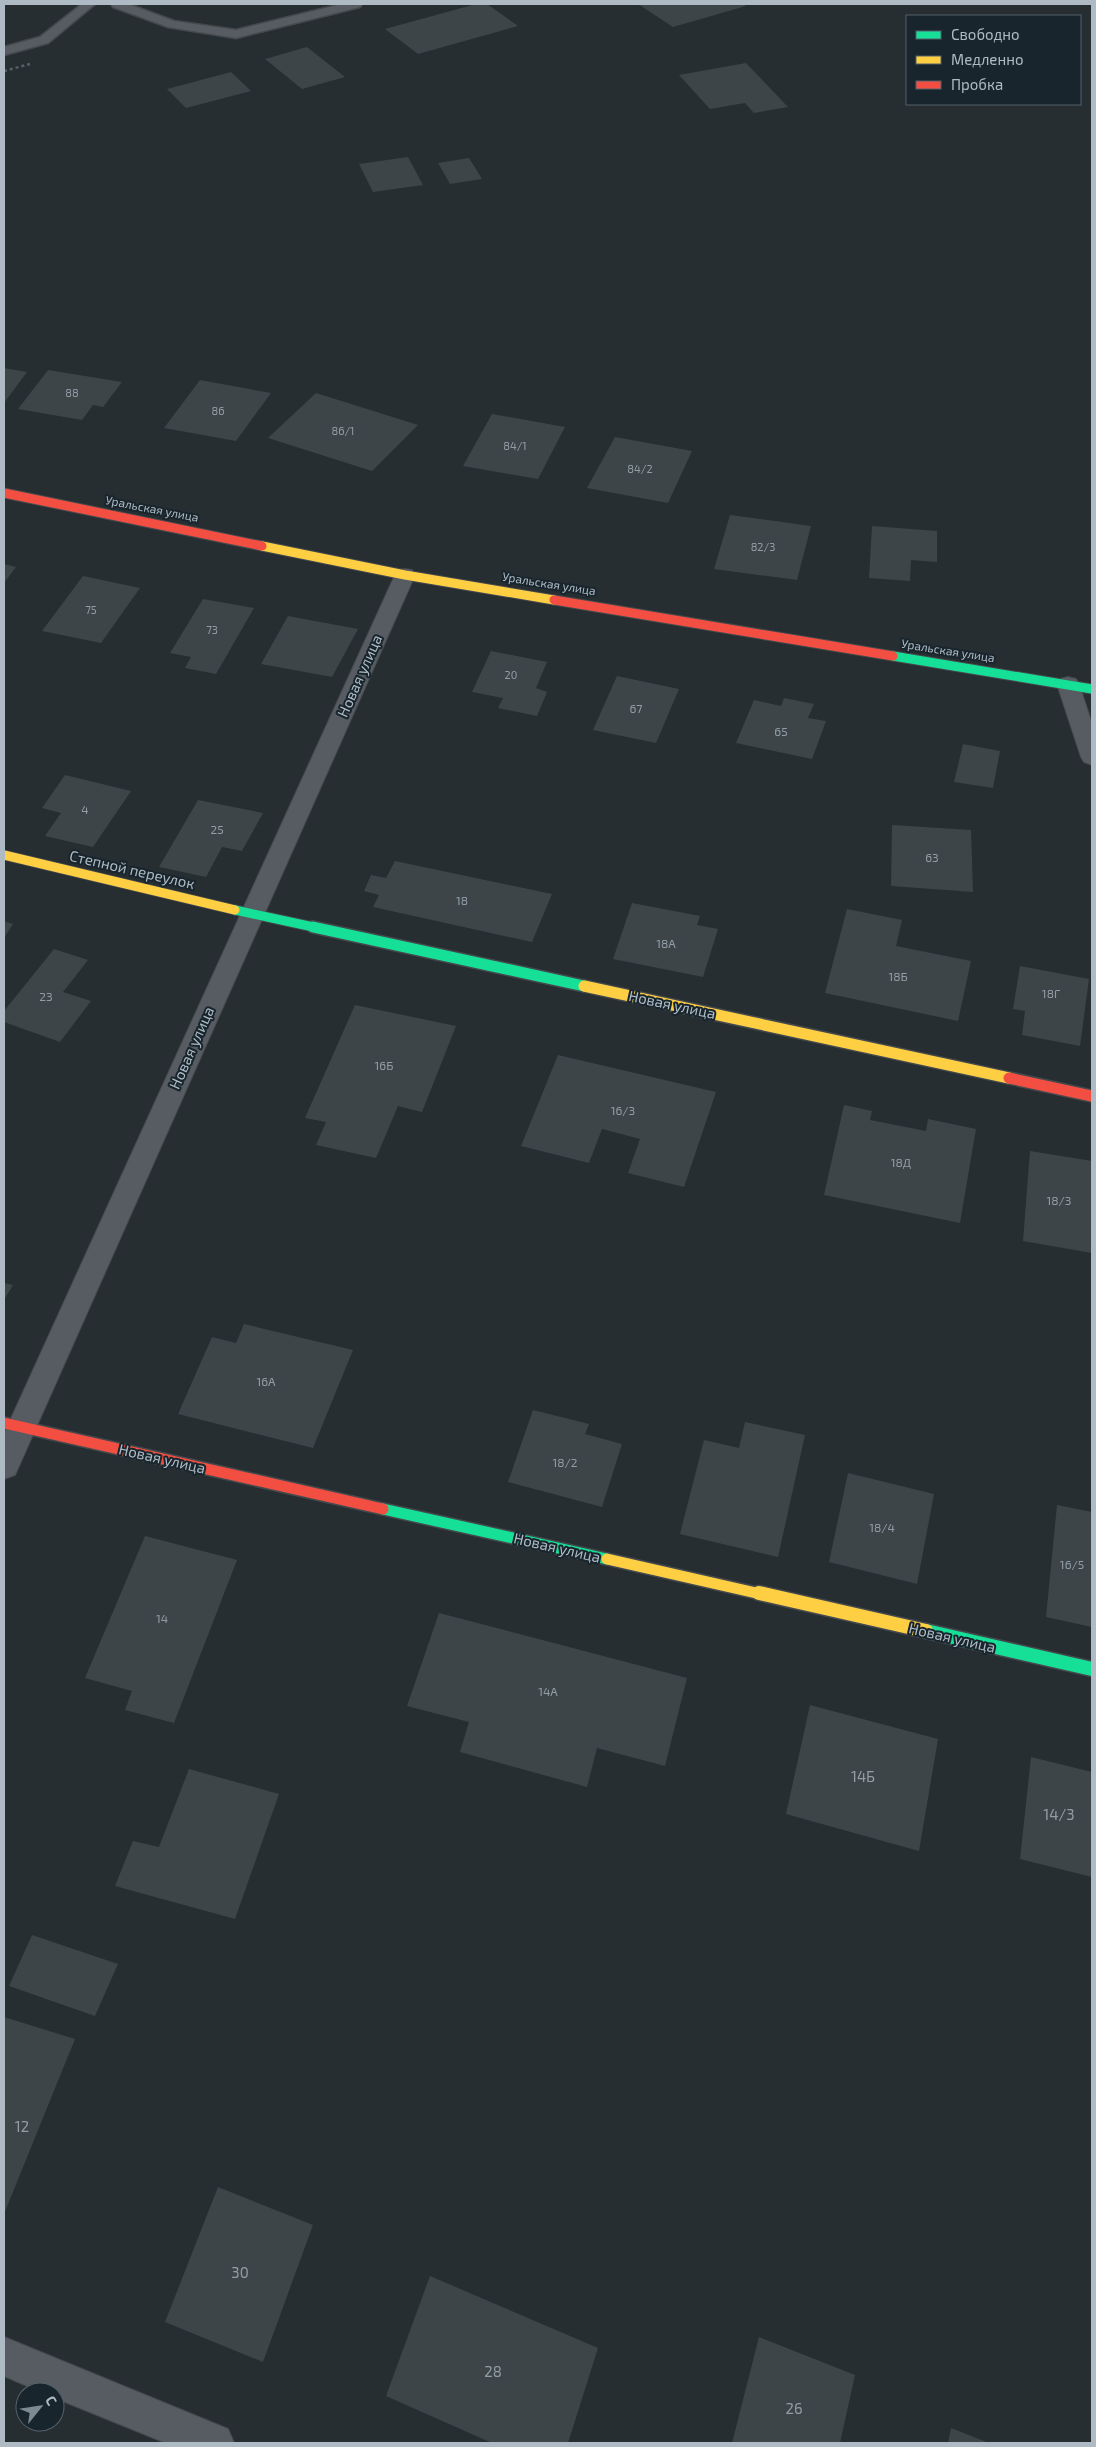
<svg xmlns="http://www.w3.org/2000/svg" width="1096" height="2447" font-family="'Exo 2',sans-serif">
<rect width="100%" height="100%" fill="#262e32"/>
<path fill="#3e4549" d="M476,4H487L518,26L418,54L385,29Z
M638,4H742L746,6L673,27Z
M307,47L345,77L302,89L265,59Z
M746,63L788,107L754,113L745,103L710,109L679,75Z
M231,72L251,91L186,108L167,89Z
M408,157L423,185L373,192L359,164Z
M469,158L482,179L450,184L438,163Z
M4,368L27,372L4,403Z
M48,370L122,382L103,407L93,405L82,420L18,409Z
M200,380L271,393L236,441L164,428Z
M316,393L418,425L372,471L268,438Z
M492,414L565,427L538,479L463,466Z
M615,437L692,451L668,503L587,488Z
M730,515L811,526L797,580L714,569Z
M872,526L937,531V562L911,560L910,581L869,578Z
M4,564L16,567L4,583Z
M83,576L140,588L101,643L42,631Z
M203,599L254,608L216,674L185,668L191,657L170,653Z
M288,616L358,629L332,677L261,664Z
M491,651L547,662L536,688L547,692L537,716L498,708L503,698L472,692Z
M617,676L679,689L656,743L593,730Z
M784,698L814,704L808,718L826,721L812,759L736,743L754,700L781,706Z
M963,744L1000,751L993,788L954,782Z
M65,775L131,791L93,847L45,836L61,813L42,808Z
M198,800L263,813L242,851L222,847L206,877L159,867Z
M892,825L971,830L973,892L891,886Z
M395,861L552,894L532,942L373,907L379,895L364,891L371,875L386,878Z
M632,903L700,916L697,925L718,929L703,977L613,959Z
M847,909L902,920L896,946L971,961L958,1021L825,993Z
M4,921L13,924L4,938Z
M54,949L88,960L63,992L91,1001L60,1042L4,1022V1011Z
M1020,966L1089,979L1080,1046L1022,1035L1025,1011L1013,1009Z
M355,1005L456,1026L422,1112L398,1106L376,1158L316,1145L326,1122L305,1118Z
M558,1055L716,1092L684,1187L628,1173L640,1139L602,1129L589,1163L521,1146Z
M844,1105L872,1111L870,1120L926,1131L928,1119L976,1129L960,1223L824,1195Z
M1030,1151L1092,1161V1253L1023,1241Z
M4,1283L13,1285L4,1300Z
M244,1324L353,1350L313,1448L178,1414L212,1337L236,1343Z
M533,1410L589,1424L585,1434L622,1444L602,1507L508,1482Z
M745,1422L805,1435L778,1557L680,1534L704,1440L739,1448Z
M848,1473L934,1494L917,1584L829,1562Z
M1057,1505L1092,1512V1627L1046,1617Z
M145,1536L237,1560L174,1723L125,1710L132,1691L85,1678Z
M439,1613L687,1678L665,1766L597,1748L587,1787L460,1752L469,1722L407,1706Z
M810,1705L938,1739L919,1851L786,1814Z
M1031,1757L1092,1772V1877L1020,1859Z
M189,1769L279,1794L235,1919L115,1886L133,1841L159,1847Z
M32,1935L118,1964L95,2016L9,1986Z
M4,2017L75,2039L4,2214Z
M218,2187L313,2225L263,2362L165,2322Z
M430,2276L598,2348L568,2443H492L386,2396Z
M759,2337L855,2375L840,2443H732Z
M951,2428L989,2443H948Z"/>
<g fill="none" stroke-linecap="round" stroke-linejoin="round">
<defs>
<path id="lane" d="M82,4H95L48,43L4,55V47L40,37Z
M111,4H128L174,21L236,30L342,4H362L360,7L236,38L168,27L113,7Z"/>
<path id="street" d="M405,569L412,570L415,575L15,1475L4,1479V1434L395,575L398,570Z
M1068,677L1076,679L1079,684L1092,724V765L1084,762L1081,757L1057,684L1060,679Z
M4,2337L228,2429L234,2443H166L55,2398V2392H41L4,2376Z"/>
<path id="fast-far2" d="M893,656L1092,689
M235,910L318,928"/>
<path id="fast-far1" d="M313,927L584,986
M383,1509L607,1559"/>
<path id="fast" d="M926,1631L1092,1669"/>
<path id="slow-far2" d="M262,546L405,575L554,600
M4,855L235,910"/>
<path id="slow-far1" d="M584,986L1009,1078
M607,1559L765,1595"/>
<path id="slow" d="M759,1593L926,1631"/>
<path id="jam-far1" d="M4,493L262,546
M554,600L893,656"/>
<path id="jam" d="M1009,1078L1092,1096
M4,1423L383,1509"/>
</defs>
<use href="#lane" stroke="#44494d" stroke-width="3"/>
<use href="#street" stroke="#44494d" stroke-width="2"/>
<use href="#fast-far2" stroke="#44494d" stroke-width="11"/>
<use href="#fast-far1" stroke="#44494d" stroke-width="14"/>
<use href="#fast" stroke="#44494d" stroke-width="17"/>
<use href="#slow-far2" stroke="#44494d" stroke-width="11"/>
<use href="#slow-far1" stroke="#44494d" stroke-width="14"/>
<use href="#slow" stroke="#44494d" stroke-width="17"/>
<use href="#jam-far1" stroke="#44494d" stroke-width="11"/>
<use href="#jam" stroke="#44494d" stroke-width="14"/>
<use href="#lane" fill="#565c61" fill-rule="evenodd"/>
<use href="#street" fill="#565c61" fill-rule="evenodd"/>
<use href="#fast-far2" stroke="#16e098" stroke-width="9"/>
<use href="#fast-far1" stroke="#16e098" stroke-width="11"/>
<use href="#fast" stroke="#16e098" stroke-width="14"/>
<use href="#slow-far2" stroke="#ffcf43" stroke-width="9"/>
<use href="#slow-far1" stroke="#ffcf43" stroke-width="11"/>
<use href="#slow" stroke="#ffcf43" stroke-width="14"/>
<use href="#jam-far1" stroke="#f24e42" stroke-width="9"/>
<use href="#jam" stroke="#f24e42" stroke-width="11"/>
<path stroke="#596065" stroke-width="2.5" stroke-dasharray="3 3" stroke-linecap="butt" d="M4,71L30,64"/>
</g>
<g text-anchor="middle" stroke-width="4" stroke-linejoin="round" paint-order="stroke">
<g font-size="11" fill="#929ea6">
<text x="72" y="397">88</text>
<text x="218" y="415">86</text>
<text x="343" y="435">86/1</text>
<text x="515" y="450">84/1</text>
<text x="640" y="473">84/2</text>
<text x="763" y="551">82/3</text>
<text x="91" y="614">75</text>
<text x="212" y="634">73</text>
<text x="511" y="679">20</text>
</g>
<g font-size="12" fill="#aebbc5" stroke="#19252d">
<text transform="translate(152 509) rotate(11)" y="4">Уральская улица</text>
<text transform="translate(549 584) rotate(9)" y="4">Уральская улица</text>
<text transform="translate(948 651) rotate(9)" y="4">Уральская улица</text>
</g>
<g font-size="12" fill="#929ea6">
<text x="636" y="713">67</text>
<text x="781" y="736">65</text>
<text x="85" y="814">4</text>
<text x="217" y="834">25</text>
<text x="932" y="862">63</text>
<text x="462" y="905">18</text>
<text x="666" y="948">18А</text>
<text x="898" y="981">18Б</text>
<text x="1051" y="998">18Г</text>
<text x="46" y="1001">23</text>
<text x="384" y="1070">16Б</text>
<text x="623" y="1115">16/3</text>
<text x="901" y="1167">18Д</text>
<text x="1059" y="1205">18/3</text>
<text x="266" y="1386">16А</text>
<text x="565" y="1467">18/2</text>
<text x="882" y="1532">18/4</text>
<text x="1072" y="1569">16/5</text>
<text x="162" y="1623">14</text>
<text x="548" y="1696">14А</text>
</g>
<g font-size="15" fill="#aebbc5" stroke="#19252d">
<text transform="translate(360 676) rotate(-66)" y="5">Новая улица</text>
<text transform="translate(132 870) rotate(13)" y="5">Степной переулок</text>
<text transform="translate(672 1005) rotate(12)" y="5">Новая улица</text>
<text transform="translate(192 1048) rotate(-66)" y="5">Новая улица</text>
<text transform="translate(162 1459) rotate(13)" y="5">Новая улица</text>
<text transform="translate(557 1548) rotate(13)" y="5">Новая улица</text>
<text transform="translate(952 1638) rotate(13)" y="5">Новая улица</text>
</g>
<g font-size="15" fill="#929ea6">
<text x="863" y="1782">14Б</text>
<text x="1059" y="1820">14/3</text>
<text x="22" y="2132">12</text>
<text x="240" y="2278">30</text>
<text x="493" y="2377">28</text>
<text x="794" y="2414">26</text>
</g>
</g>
<rect width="1096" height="2447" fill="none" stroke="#aebbc5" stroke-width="10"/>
<rect x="906" y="15" width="175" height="90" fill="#19252d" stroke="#55616a"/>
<rect x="916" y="31" width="25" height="8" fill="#16e098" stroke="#55616a"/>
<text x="951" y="40" font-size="15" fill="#aebbc5">Свободно</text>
<rect x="916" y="56" width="25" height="8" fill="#ffcf43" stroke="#55616a"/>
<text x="951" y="65" font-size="15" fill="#aebbc5">Медленно</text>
<rect x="916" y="81" width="25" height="8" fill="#f24e42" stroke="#55616a"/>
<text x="951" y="90" font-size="15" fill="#aebbc5">Пробка</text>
<g transform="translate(40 2407) rotate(60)"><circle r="24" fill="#19252d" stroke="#55616a"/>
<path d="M0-4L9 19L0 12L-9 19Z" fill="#7e8a92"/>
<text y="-8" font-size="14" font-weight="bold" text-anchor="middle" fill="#aebbc5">С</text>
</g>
</svg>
